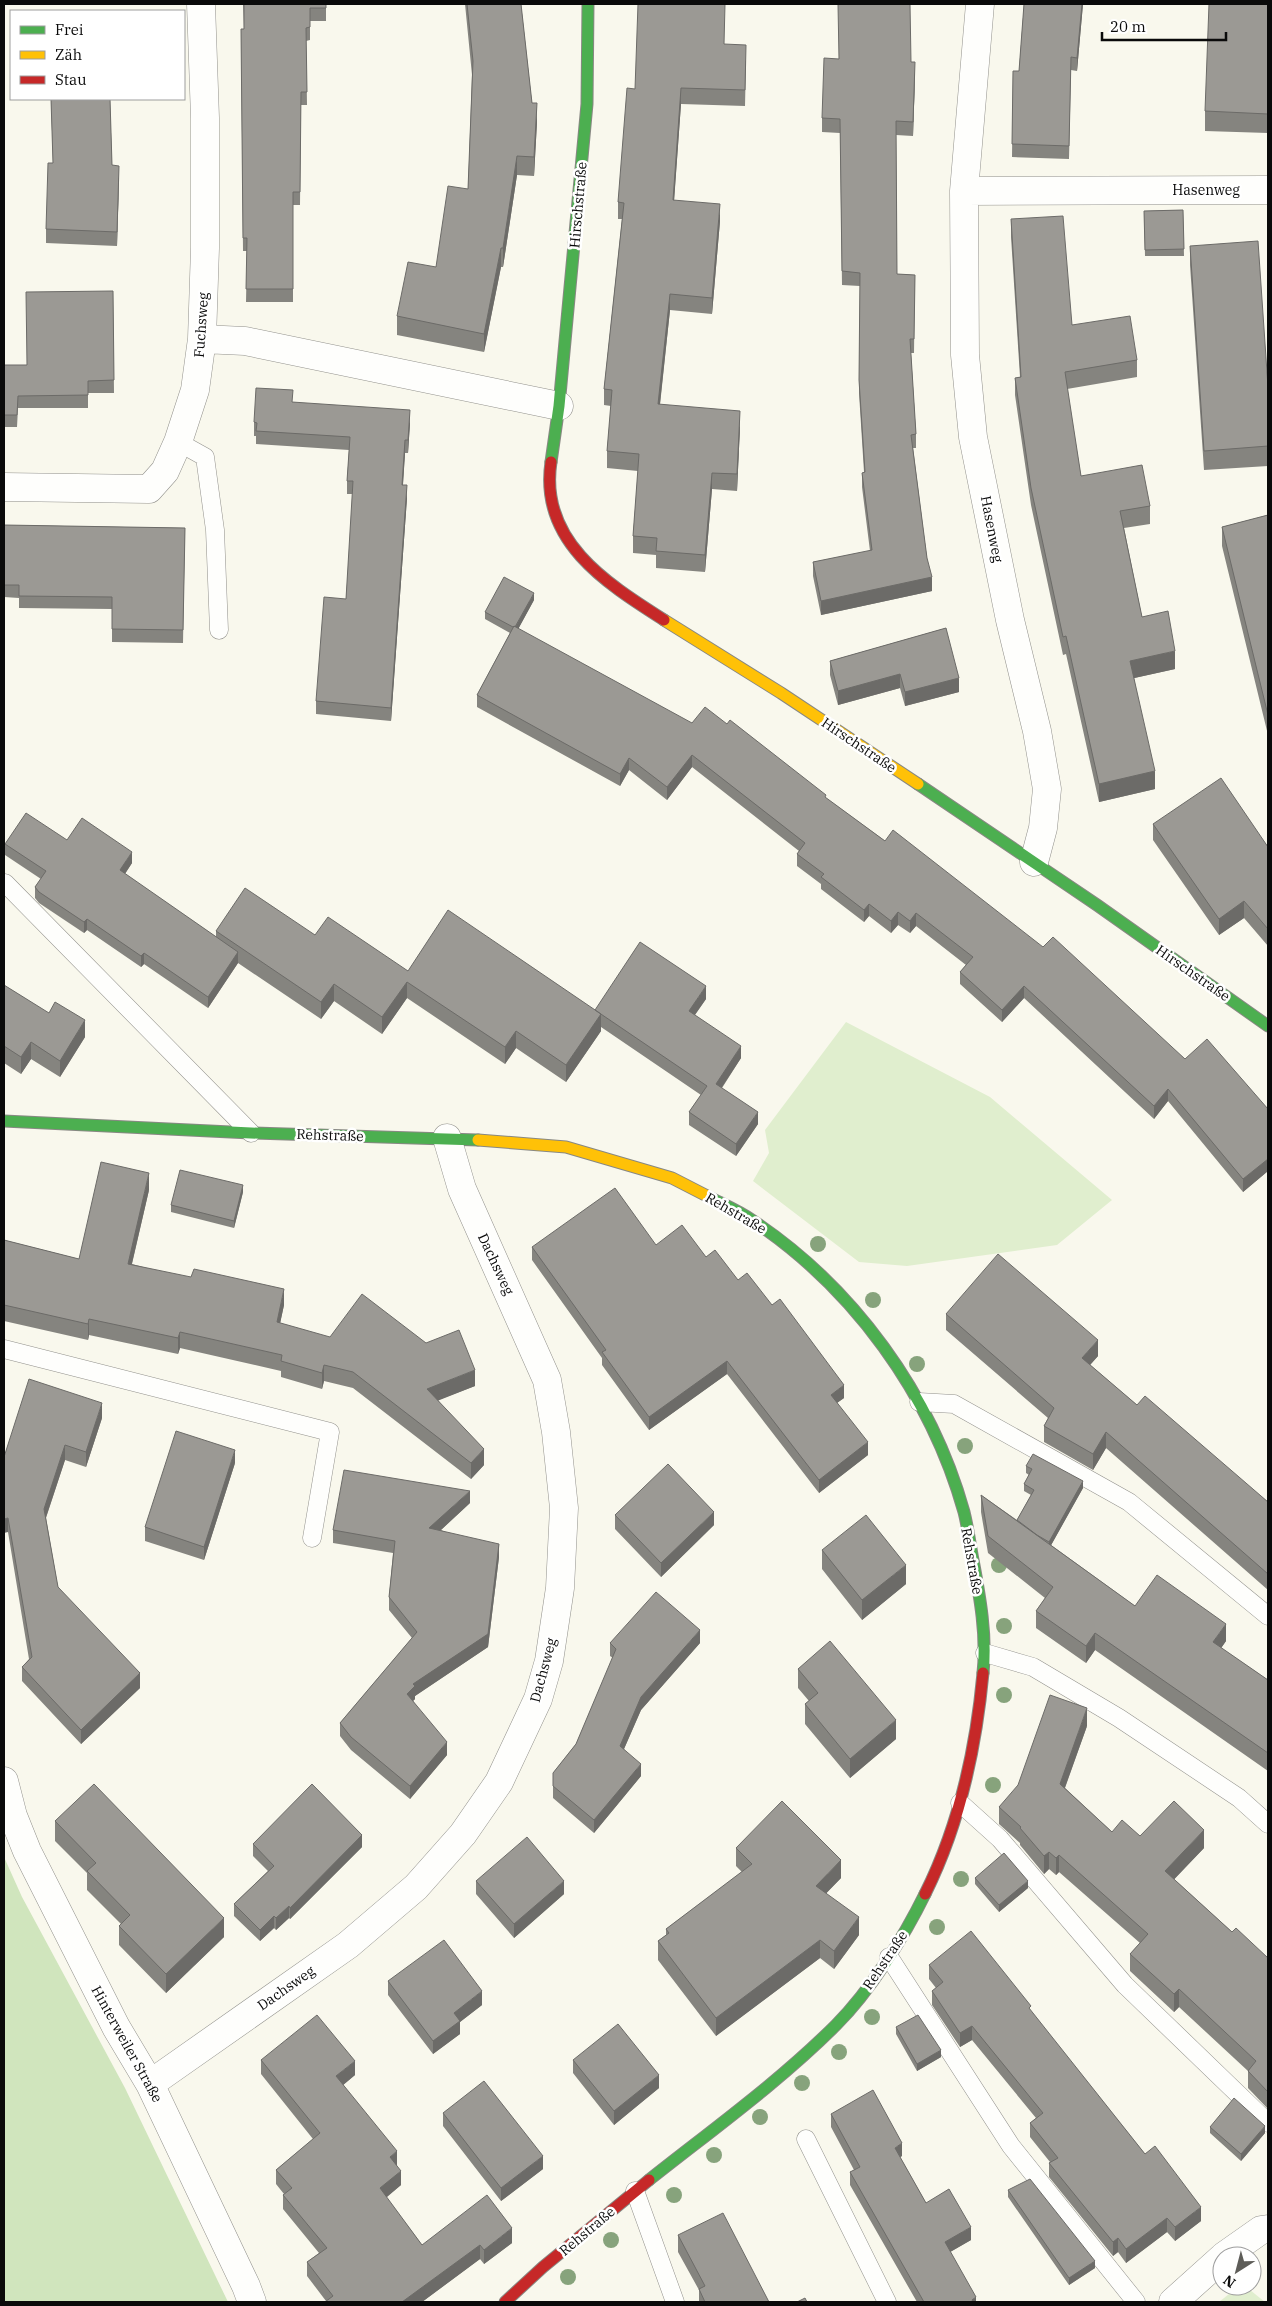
<svg xmlns="http://www.w3.org/2000/svg" width="1272" height="2306" font-family="'IBM Plex Serif',serif">
<rect width="100%" height="100%" fill="#f9f8ed"/>
<path fill="#e0eece" d="M846,1022L990,1097L1112,1200L1057,1245L907,1266L859,1262L753,1181L769,1153L765,1130Z
M1239,2286H1245L1265,2302H1219Z"/>
<path fill="#d0e5bd" d="M4,1857L22,1897L125,2088L228,2302H4Z"/>
<g fill="none" stroke-linecap="round" stroke-linejoin="round">
<defs>
<path id="lane" d="M178,442L205,457L215,530L219,630
M5,883L251,1133
M4,1349L330,1432L312,1538
M919,1402L954,1404L1129,1502L1268,1616
M985,1653L1033,1667L1119,1718L1239,1798L1268,1824
M960,1803L1000,1839L1125,1985L1268,2123
M889,1957L1011,2146L1136,2302
M806,2139L887,2302
M635,2191L675,2302"/>
<path id="street" d="M980,4L964,191L965,355L973,437L1010,620L1037,731L1047,789L1043,828L1034,862
M964,191L1268,190
M202,339L245,341L559,406
M4,487L149,489L165,471L178,442L195,390L202,339L205,248V118L201,4
M4,1781L13,1816L27,1851L116,2027L150,2084L246,2286L252,2302
M150,2084L348,1945L416,1887L463,1834L499,1782L538,1699L549,1661L560,1588L564,1508L556,1432L547,1380L462,1189L447,1138
M1224,2256L1261,2230L1268,2229
M1173,2302L1222,2258"/>
<path id="fast" d="M551,462L559,406L587,104L588,4
M918,784L1097,905L1268,1026
M4,1121L251,1133L478,1140
M711,1198C725,1205 739,1211 752,1220C853,1287 931,1394 964,1512C968,1528 970,1544 973,1560C980,1597 987,1636 983,1673
M649,2180C712,2130 779,2082 836,2025C870,1991 904,1937 925,1894"/>
<path id="slow" d="M664,620L781,693L918,784
M478,1140L566,1147L672,1178L711,1198"/>
<path id="jam" d="M551,462C539,541 606,583 664,620
M925,1894C959,1826 976,1749 983,1673
M505,2302L543,2267L649,2180"/>
</defs>
<use href="#lane" stroke="#92918c" stroke-width="19"/>
<use href="#street" stroke="#92918c" stroke-width="29"/>
<use href="#fast" stroke="#888883" stroke-width="13"/>
<use href="#slow" stroke="#888883" stroke-width="13"/>
<use href="#jam" stroke="#888883" stroke-width="13"/>
<use href="#lane" stroke="#fefefc" stroke-width="18"/>
<use href="#street" stroke="#fefefc" stroke-width="28"/>
<use href="#fast" stroke="#4caf50" stroke-width="11"/>
<use href="#slow" stroke="#ffc107" stroke-width="11"/>
<use href="#jam" stroke="#c62828" stroke-width="11"/>
</g>
<g fill="#87a37c">
<circle cx="818" cy="1244" r="8"/>
<circle cx="873" cy="1300" r="8"/>
<circle cx="917" cy="1364" r="8"/>
<circle cx="965" cy="1446" r="8"/>
<circle cx="999" cy="1565" r="8"/>
<circle cx="1004" cy="1626" r="8"/>
<circle cx="1004" cy="1695" r="8"/>
<circle cx="993" cy="1785" r="8"/>
<circle cx="961" cy="1879" r="8"/>
<circle cx="937" cy="1927" r="8"/>
<circle cx="872" cy="2017" r="8"/>
<circle cx="839" cy="2052" r="8"/>
<circle cx="802" cy="2083" r="8"/>
<circle cx="760" cy="2117" r="8"/>
<circle cx="714" cy="2155" r="8"/>
<circle cx="674" cy="2195" r="8"/>
<circle cx="611" cy="2240" r="8"/>
<circle cx="568" cy="2277" r="8"/>
</g>
<path fill="#85847f" d="M243,4H326V21H310V40L306,41L307,105H301L300,205H293V302H246L247,251H243L241,29H244Z
M465,4H521L532,103L537,122L534,176L517,175L503,267H501L484,352L397,335V316L436,267L468,189L472,75Z
M1024,4H1083L1077,71L1071,70L1069,159L1012,157L1013,71H1019Z
M1268,4V133L1205,131V111Z
M724,44L746,61L745,106L681,104L674,200L720,221L712,314L670,310L660,405L740,427L737,491L712,489L705,572L656,568V555L633,553V536L638,471L607,468V451L611,406L604,405V389L622,219H618V202L635,89Z
M911,62L915,76L913,136L896,135L897,274L915,275L914,353H911L916,434V448H913L927,558L932,591L821,615L813,576V562L870,551L862,487V473L864,472L859,393L860,286L842,285L840,133L822,132V118Z
M51,99H110L112,165L119,179L117,246L46,243V229L53,163Z
M1183,210L1184,256H1145L1144,211Z
M1011,219L1072,325L1137,360V377L1067,389L1081,476L1150,506V524L1124,528L1142,617L1175,669L1134,678L1155,789L1099,802L1066,654L1063,655L1031,505L1015,395V378L1020,377L1011,237Z
M1190,246L1268,387V466L1204,470L1190,265Z
M113,291L114,393H88V408H18L17,427H4V365H27Z
M293,402L410,423L408,453H405L403,485L407,498L391,721L316,714V701L346,599L353,494H347V481L349,450L256,444V436H254V422Z
M1268,515V735L1222,546V527Z
M4,525L185,528L183,643L112,642V609L19,608V598L4,597Z
M534,600L518,629L826,798L1185,1059L1268,1109V1171L1243,1192L1168,1101L1154,1119L1024,998L1002,1022L960,984V972L966,965L916,926L910,933L898,925L891,933L869,916L864,922L821,889V884L797,866V854L799,851L692,767L667,800L629,770L620,786L477,707V695L510,633L485,619V612Z
M946,628L959,692L905,706L900,688L838,705L830,675V661Z
M1153,824L1268,847V946L1244,918L1219,935L1153,840Z
M67,840L132,863L125,874L216,937V931L315,935L408,971L595,1010L706,999L695,1015L741,1058L722,1088L758,1124L736,1156L689,1125V1112L701,1095L601,1027V1031L566,1082L516,1048L505,1064L407,998L382,1034L334,1001L321,1019L238,963L208,1008L144,964L141,967L87,930L84,933L39,903L35,898V887L41,879L5,855V844Z
M4,985L85,1037L60,1077L31,1059L21,1074L4,1063Z
M149,1190L132,1264L284,1305L280,1323L475,1386L438,1400L484,1465L471,1479L353,1388L324,1381L322,1389L281,1377V1371L180,1348L178,1354L89,1335L88,1340L4,1321V1240L79,1259Z
M243,1192L234,1228L171,1212V1205Z
M656,1245L706,1257L772,1305L844,1398L837,1403L868,1455L819,1493L727,1374L649,1430L602,1365V1358L532,1260V1247Z
M946,1314L1098,1356L1090,1365L1137,1405L1268,1502V1590L1106,1448L1093,1470L1044,1442V1426L1048,1418L946,1330Z
M102,1418L86,1467L65,1460L46,1518L58,1587L140,1688L81,1744L22,1681V1667L29,1659L8,1532L4,1457Z
M235,1463L204,1560L145,1541V1527Z
M1026,1466L1083,1488L1051,1545L1135,1606L1226,1641L1221,1648L1268,1680V1771L1095,1650L1086,1663L1036,1628V1611L1045,1598L988,1553L981,1512V1495L1017,1520L1031,1495L1024,1491V1484L1029,1475L1026,1473Z
M470,1503L441,1530L499,1557L488,1647L415,1696V1699L413,1701L447,1755L410,1799L351,1750L340,1736V1723L412,1638L389,1610V1597L393,1553L333,1543V1530Z
M615,1515L714,1525L661,1577L615,1529Z
M822,1550L906,1584L862,1620L822,1569Z
M610,1643H700L641,1710L624,1749L641,1776L594,1833L553,1798V1773L576,1744L613,1658L610,1656Z
M798,1669L896,1739L850,1778L805,1724V1704L809,1701L798,1688Z
M1087,1726L1065,1788L1112,1832L1204,1848L1174,1879L1232,1932L1268,1958V2109L1248,2088V2071L1179,2007L1174,2012L1130,1971V1954L1140,1943L1059,1872L1056,1875L1049,1869L1044,1874L1020,1845V1843L999,1824V1807Z
M55,1821L224,1937L166,1993L119,1945V1926L121,1924L87,1890V1873L55,1841Z
M253,1844L362,1847L290,1919L289,1918L276,1930L274,1928L260,1941L234,1916V1904L268,1871L253,1856Z
M736,1848L841,1878L826,1893L859,1935L834,1969L820,1958L716,2036L658,1960V1941L666,1935V1929L742,1872L736,1866Z
M975,1878L1028,1888L999,1912L975,1884Z
M476,1881L564,1894L514,1938L476,1894Z
M929,1965L1031,2012L1145,2154L1201,2221L1175,2241L1167,2232L1126,2263L1118,2252L1113,2256L1049,2177V2163L1050,2162L1030,2137V2123L1036,2118L972,2040L960,2047L932,2005V1991L936,1988L929,1979Z
M388,1981L482,2005L460,2022V2034L433,2054L388,1995Z
M896,2027L941,2057L917,2071L896,2034Z
M261,2060L355,2075L343,2085L397,2165V2166L401,2185L386,2197L422,2245L512,2243L484,2264L480,2259L422,2302H325L326,2301L307,2276V2262L319,2253L283,2209V2195L284,2194L276,2184V2170L313,2139L261,2074Z
M573,2060L659,2088L614,2125L573,2073Z
M443,2113L543,2169L501,2201L443,2126Z
M831,2114L902,2156L900,2157L926,2203L971,2240L950,2252L976,2302H917L850,2185V2172L854,2170L831,2127Z
M1210,2127L1265,2133L1241,2161L1210,2133Z
M1008,2190L1095,2268L1069,2285L1008,2197Z
M678,2235L769,2302H699V2290L678,2252Z"/>
<path fill="#6c6b68" d="M1082,4H1083L1077,71V58Z
M915,62V76L913,136V122Z
M681,88V104L673,216V200Z
M537,103V122L534,176V157Z
M517,156V175L503,267V248Z
M119,166V179L117,246V232Z
M720,204V221L712,314V298Z
M501,248V267L484,352V334Z
M670,294V310L658,421V404Z
M410,410V423L408,453V440Z
M740,411V427L737,491V474Z
M405,440V453L402,498V485Z
M712,473V489L705,572V555Z
M407,485V498L391,721V708Z
M932,577V591L821,615V601Z
M534,593V600L515,635V628Z
M1175,651V669L1130,679V661Z
M900,674V688L838,705V691Z
M959,678V692L905,706V692Z
M692,755V767L667,800V787Z
M629,758V770L620,786V774Z
M1155,771V789L1099,802V784Z
M132,852V863L120,881V870Z
M1244,901V918L1219,935V919Z
M869,904V916L864,922V910Z
M898,912V925L891,933V921Z
M916,913V926L910,933V921Z
M87,919V930L84,933V922Z
M238,952V963L208,1008V997Z
M144,953V964L141,967V956Z
M407,982V998L382,1034V1017Z
M334,984V1001L321,1019V1002Z
M706,986V999L689,1023V1011Z
M1024,986V998L1002,1022V1010Z
M601,1014V1031L566,1082V1065Z
M85,1020V1037L60,1077V1061Z
M516,1031V1048L505,1064V1047Z
M31,1042V1059L21,1074V1057Z
M741,1046V1058L716,1096V1084Z
M1168,1089V1101L1154,1119V1106Z
M758,1112V1124L736,1156V1144Z
M1268,1159V1171L1243,1192V1179Z
M149,1173V1190L128,1280V1264Z
M243,1185V1192L234,1228V1221Z
M284,1289V1305L277,1338V1322Z
M89,1319V1335L88,1340V1324Z
M180,1332V1348L178,1354V1338Z
M1098,1340V1356L1082,1374V1358Z
M727,1361V1374L649,1430V1417Z
M324,1365V1381L322,1389V1373Z
M475,1370V1386L427,1405V1389Z
M844,1385V1398L831,1407V1395Z
M102,1403V1418L86,1467V1452Z
M1106,1432V1448L1093,1470V1454Z
M868,1442V1455L819,1493V1480Z
M65,1445V1460L44,1523V1509Z
M484,1449V1465L471,1479V1463Z
M235,1450V1463L204,1560V1547Z
M1083,1481V1488L1049,1549V1542Z
M470,1491V1503L429,1541V1528Z
M714,1512V1525L661,1577V1563Z
M8,1518V1532L4,1533V1519Z
M499,1544V1557L488,1647L415,1696V1699L407,1707V1694Z
M906,1565V1584L862,1620V1600Z
M1226,1624V1641L1213,1660V1642Z
M700,1630V1643L641,1710L620,1758V1746L641,1697Z
M1095,1633V1650L1086,1663V1646Z
M140,1673V1688L81,1744V1730Z
M1087,1708V1726L1060,1801V1784Z
M896,1720V1739L850,1778V1759Z
M447,1742V1755L410,1799V1786Z
M641,1764V1776L594,1833V1820Z
M1204,1830V1848L1165,1889V1871Z
M362,1835V1847L290,1919V1908Z
M1049,1852V1869L1044,1874V1856Z
M1059,1855V1872L1056,1875V1858Z
M841,1860V1878L816,1904V1886Z
M564,1881V1894L514,1938V1924Z
M1028,1881V1888L999,1912V1905Z
M289,1906V1918L276,1930V1918Z
M274,1916V1928L260,1941V1930Z
M859,1917V1935L834,1969V1951Z
M224,1918V1937L166,1993V1974Z
M820,1940V1958L716,2036V2018Z
M1179,1989V2007L1174,2012V1994Z
M482,1991V2005L460,2022V2034L433,2054V2041L454,2013Z
M972,2026V2040L960,2047V2033Z
M941,2050V2057L917,2071V2064Z
M355,2061V2075L336,2091V2076Z
M659,2075V2088L614,2125V2111Z
M1265,2126V2133L1241,2161V2154Z
M902,2143V2156L895,2160V2148Z
M397,2151V2165L390,2172V2157Z
M543,2156V2169L501,2201V2188Z
M401,2171V2185L380,2203V2188Z
M1201,2207V2221L1175,2241V2227Z
M1167,2218V2232L1126,2263V2249Z
M971,2227V2240L945,2255V2242Z
M512,2228V2243L484,2264V2250Z
M1118,2238V2252L1113,2256V2242Z
M480,2245V2259L422,2302H402Z
M1095,2261V2268L1069,2285V2278Z
M976,2297V2302H972V2300Z"/>
<path fill="#9b9994" stroke="#6c6b68" d="M244,4H326V8H310V27L306,28L307,92H301L300,192H293V289H246L247,238H243L241,29H244Z
M467,4H521L532,103H537L534,157L517,156L503,248H501L484,334L397,316L408,262L436,267L448,186L468,189L473,61Z
M638,4H725L724,44L746,45L745,90L681,88L673,200L720,204L712,298L670,294L658,404L740,411L737,474L712,473L705,555L656,551L657,538L633,536L639,454L607,451L612,390L604,389L624,203L618,202L627,88L635,89Z
M838,4H910L911,62H915L913,122L896,121L897,274L915,275L914,339H910L916,434L911,435L927,558L932,577L821,601L813,562L872,550L862,473L865,472L859,380L860,273L842,271L840,119L822,118L824,58L839,59Z
M1024,4H1082L1077,58L1071,57L1069,146L1012,144L1013,71H1019Z
M1209,4H1268V114L1205,111Z
M51,99H110L112,165L119,166L117,232L46,229L48,163H53Z
M1183,210L1184,249L1145,250L1144,211Z
M1063,216L1072,325L1130,316L1137,360L1065,372L1081,476L1142,465L1150,506L1120,511L1142,617L1168,611L1175,651L1130,661L1155,771L1099,784L1066,636L1063,637L1031,488L1015,378L1021,377L1011,219Z
M1258,241L1268,387V446L1204,451L1190,246Z
M113,291L114,380L88,381V395L18,396L17,415H4V365H27L26,292Z
M256,388L293,390L292,402L410,410L408,440H405L402,485H407L391,708L316,701L324,597L346,599L353,481H347L350,437L256,431L257,423L254,422Z
M1268,515V715L1222,527Z
M4,525L185,528L183,630L112,629V597L19,596V585H4Z
M504,577L534,593L515,627L514,626L513,627L485,612Z
M514,626L692,723L705,707L727,724L730,720L826,795L825,797L885,841L893,830L1043,947L1053,937L1185,1059L1207,1039L1268,1109V1159L1243,1179L1168,1089L1154,1106L1024,986L1002,1010L960,972L973,957L916,913L910,921L898,912L891,921L869,904L864,910L821,877L824,874L797,854L805,843L692,755L667,787L629,758L620,774L477,695Z
M946,628L959,678L905,692L900,674L838,691L830,661Z
M1221,778L1268,847V929L1244,901L1219,919L1153,824Z
M26,813L67,840L82,818L132,852L120,870L238,952L208,997L144,953L141,956L87,919L84,922L39,892L35,887L46,871L5,844Z
M245,888L315,935L328,917L408,971L448,910L601,1014L566,1065L516,1031L505,1047L407,982L382,1017L334,984L321,1002L216,931Z
M640,942L706,986L689,1011L741,1046L716,1084L758,1112L736,1144L689,1112L707,1086L595,1010Z
M4,985L49,1013L55,1002L85,1020L60,1061L31,1042L21,1057L4,1046Z
M101,1162L149,1173L128,1264L191,1277L194,1269L284,1289L277,1322L330,1337L362,1294L426,1343L459,1330L475,1370L427,1389L484,1449L471,1463L353,1372L324,1365L322,1373L281,1361L282,1355L180,1332L178,1338L89,1319L88,1324L4,1305V1240L79,1259Z
M180,1170L243,1185L234,1221L171,1205Z
M615,1188L656,1245L682,1225L706,1257L715,1250L738,1280L747,1273L772,1305L780,1299L844,1385L831,1395L868,1442L819,1480L727,1361L649,1417L602,1352L606,1350L532,1247Z
M998,1254L1098,1340L1082,1358L1137,1405L1145,1396L1268,1502V1574L1106,1432L1093,1454L1044,1426L1054,1408L946,1314Z
M29,1379L102,1403L86,1452L65,1445L44,1509L58,1587L140,1673L81,1730L22,1667L32,1657L8,1518L4,1519V1457Z
M176,1431L235,1450L204,1547L145,1527Z
M1033,1454L1083,1481L1049,1542L1037,1535L1017,1520L1034,1490L1024,1484L1032,1469L1026,1466Z
M668,1464L714,1512L661,1563L615,1515Z
M344,1470L470,1491L429,1528L499,1544L488,1634L413,1684L415,1686L407,1694L447,1742L410,1786L351,1737L340,1723L417,1632L389,1597L395,1541L333,1530Z
M981,1495L1135,1606L1157,1575L1226,1624L1213,1642L1268,1680V1753L1095,1633L1086,1646L1036,1611L1053,1587L988,1536Z
M866,1515L906,1565L862,1600L822,1550Z
M656,1592L700,1630L641,1697L620,1746L641,1764L594,1820L553,1786V1773L576,1744L616,1649L610,1643Z
M830,1641L896,1720L850,1759L805,1704L818,1693L798,1669Z
M1050,1695L1087,1708L1060,1784L1112,1832L1122,1820L1140,1836L1174,1801L1204,1830L1165,1871L1232,1932L1236,1928L1268,1958V2092L1248,2071L1256,2061L1179,1989L1174,1994L1130,1954L1148,1934L1059,1855L1056,1858L1049,1852L1044,1856L1020,1828L1021,1827L999,1807L1018,1785Z
M94,1784L224,1918L166,1974L119,1926L130,1915L87,1871L96,1863L55,1821Z
M312,1784L362,1835L290,1908L289,1906L276,1918L274,1916L260,1930L234,1904L274,1866L253,1844Z
M782,1801L841,1860L816,1886L859,1917L834,1951L820,1940L716,2018L658,1941L669,1933L666,1929L752,1864L736,1848Z
M527,1837L564,1881L514,1924L476,1881Z
M1004,1853L1028,1881L999,1905L975,1878Z
M971,1931L1031,2006L1029,2008L1145,2154L1155,2146L1201,2207L1175,2227L1167,2218L1126,2249L1118,2238L1113,2242L1049,2163L1058,2158L1030,2123L1043,2113L972,2026L960,2033L932,1991L943,1982L929,1965Z
M444,1940L482,1991L454,2013L460,2021L433,2041L388,1981Z
M317,2015L355,2061L336,2076L397,2151L390,2157L401,2171L380,2188L422,2245L487,2195L512,2228L484,2250L480,2245L402,2302H325L333,2296L307,2262L327,2248L283,2195L292,2188L276,2170L320,2133L261,2060Z
M918,2015L941,2050L917,2064L896,2027Z
M618,2024L659,2075L614,2111L573,2060Z
M484,2081L543,2156L501,2188L443,2113Z
M873,2090L902,2143L895,2148L926,2203L949,2189L971,2227L945,2242L976,2297L972,2300L973,2302H924L850,2172L860,2167L831,2114Z
M1234,2098L1265,2126L1241,2154L1210,2127Z
M1030,2179L1095,2261L1069,2278L1008,2190Z
M723,2213L769,2302H705L699,2289L705,2286L678,2235Z
M805,2298L807,2302H797Z"/>
<g text-anchor="middle" stroke-width="5" stroke-linejoin="round" paint-order="stroke">
<g font-size="14" fill="#0a0a0a" stroke="#fff">
<text x="1206" y="195">Hasenweg</text>
<text transform="translate(578 205) rotate(-85)" y="5">Hirschstraße</text>
<text transform="translate(201 325) rotate(-86)" y="5">Fuchsweg</text>
<text transform="translate(992 529) rotate(79)" y="5">Hasenweg</text>
<text transform="translate(859 745) rotate(34)" y="5">Hirschstraße</text>
<text transform="translate(1193 973) rotate(35)" y="5">Hirschstraße</text>
<text transform="translate(330 1135) rotate(2)" y="5">Rehstraße</text>
<text transform="translate(736 1213) rotate(30)" y="5">Rehstraße</text>
<text transform="translate(496 1264) rotate(65)" y="5">Dachsweg</text>
<text transform="translate(972 1561) rotate(80)" y="5">Rehstraße</text>
<text transform="translate(543 1670) rotate(-75)" y="5">Dachsweg</text>
<text transform="translate(885 1960) rotate(-56)" y="5">Rehstraße</text>
<text transform="translate(286 1988) rotate(-35)" y="5">Dachsweg</text>
<text transform="translate(127 2044) rotate(61)" y="5">Hinterweiler Straße</text>
<text transform="translate(587 2231) rotate(-40)" y="5">Rehstraße</text>
</g>
</g>
<rect width="1272" height="2306" fill="none" stroke="#0a0a0a" stroke-width="10"/>
<rect x="10" y="10" width="175" height="90" fill="#ffffff" stroke="#9d9d9d"/>
<rect x="20" y="26" width="25" height="8" fill="#4caf50" stroke="#9d9d9d"/>
<text x="55" y="35" font-size="15" fill="#0a0a0a">Frei</text>
<rect x="20" y="51" width="25" height="8" fill="#ffc107" stroke="#9d9d9d"/>
<text x="55" y="60" font-size="15" fill="#0a0a0a">Zäh</text>
<rect x="20" y="76" width="25" height="8" fill="#c62828" stroke="#9d9d9d"/>
<text x="55" y="85" font-size="15" fill="#0a0a0a">Stau</text>
<g transform="translate(1237 2271) rotate(216)"><circle r="24" fill="#ffffff" stroke="#9d9d9d"/>
<path d="M0-4L9 19L0 12L-9 19Z" fill="#5e5d59"/>
<text y="-8" font-size="14" font-weight="bold" text-anchor="middle" fill="#0a0a0a">N</text>
</g>
<path d="M1102 32v8h124v-8" fill="none" stroke="#0a0a0a" stroke-width="2.5"/>
<text x="1110" y="32" font-size="15" fill="#0a0a0a" stroke="#ffffff" stroke-width="4" paint-order="stroke">20 m</text>
</svg>
